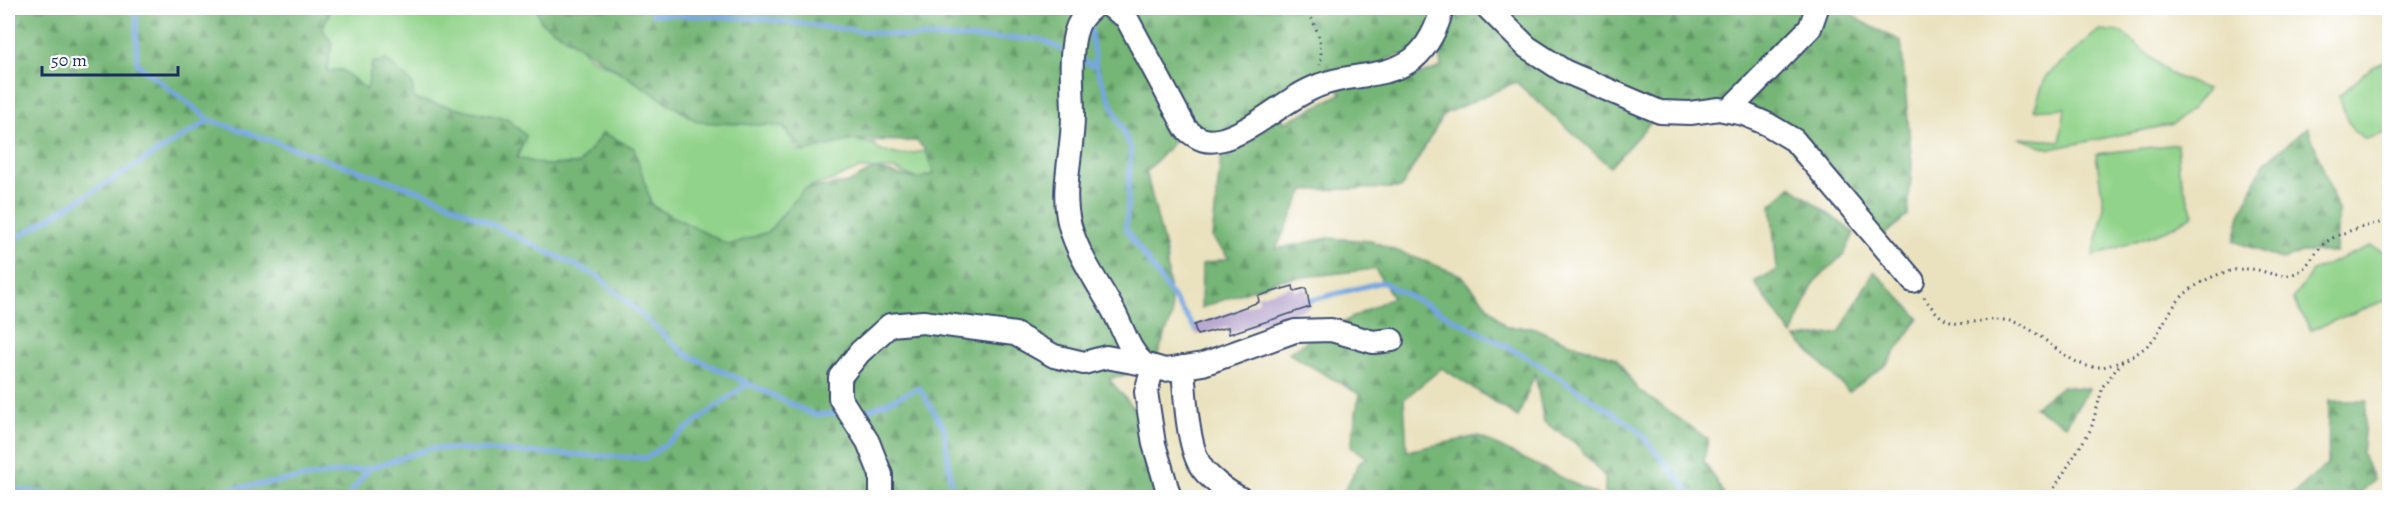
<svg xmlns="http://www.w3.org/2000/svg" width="2397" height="505" font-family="Alegreya,serif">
<defs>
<pattern id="forest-firs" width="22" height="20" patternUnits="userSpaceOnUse" patternTransform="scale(1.5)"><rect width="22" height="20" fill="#74b576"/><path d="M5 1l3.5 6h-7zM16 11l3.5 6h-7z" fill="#5e9464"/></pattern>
</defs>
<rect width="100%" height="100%" fill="#fff"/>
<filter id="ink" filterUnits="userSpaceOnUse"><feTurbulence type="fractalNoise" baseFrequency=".0167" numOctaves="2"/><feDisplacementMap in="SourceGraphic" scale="12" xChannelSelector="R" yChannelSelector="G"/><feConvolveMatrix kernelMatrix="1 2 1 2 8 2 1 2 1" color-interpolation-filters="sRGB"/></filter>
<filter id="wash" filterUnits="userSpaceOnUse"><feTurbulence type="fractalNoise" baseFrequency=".008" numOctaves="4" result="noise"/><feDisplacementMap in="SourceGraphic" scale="24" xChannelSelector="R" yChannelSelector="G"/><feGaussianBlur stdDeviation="1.35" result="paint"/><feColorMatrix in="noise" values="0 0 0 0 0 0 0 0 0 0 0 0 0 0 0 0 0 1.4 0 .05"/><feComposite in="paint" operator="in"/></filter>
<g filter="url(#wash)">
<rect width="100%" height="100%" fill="#eae2bf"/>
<path fill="#91d38a" stroke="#568174" stroke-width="1.5" d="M325,8H539L591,58L658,90L783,126L798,150L803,152L832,136L874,144L879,150L900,155L926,151L937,163L935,174L917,179L894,169H858L832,180L804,189L791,209L768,232L729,246L652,206L633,148L579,164L545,165L517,158L508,119L368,91L342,70L326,71L332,43L322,29L329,14Z
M2099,30L2122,32L2170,74L2207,89L2193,108L2173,124L2051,149L2018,138L2060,141L2065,108L2034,110L2046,76Z
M2389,60V132L2366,139L2353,131L2338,97L2372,67Z
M2177,144L2179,171L2193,215L2167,230L2093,256L2104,210L2096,154Z
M2370,246L2389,253V301L2381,302L2311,330L2293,299L2312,271Z"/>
<path fill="url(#forest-firs)" stroke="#48726a" stroke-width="1.5" fill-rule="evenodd" d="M8,8H325L329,14L322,29L332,43L327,71L342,70L367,90L372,63L386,60L412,83L414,99L508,119L526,136L517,158L545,165L579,164L603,133L634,148L652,206L729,245L768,232L804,189L848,183L874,169L917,179L934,174L926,151L917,141L852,140L804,152L783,126L698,122L541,22L536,8H1457L1459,20L1470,8H1845L1862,22L1901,41L1912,164L1908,215L1879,239L1767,124L1660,112L1610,167L1516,82L1444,114L1401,188L1304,190L1276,249L1328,238L1371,241L1461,275L1506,327H1532L1562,340L1616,358L1637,389L1708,439L1704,461L1726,497H1605V477L1575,443L1544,422L1535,374L1518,417L1442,368L1404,399L1407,451L1478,436L1601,497H1341L1361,460L1368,458L1351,447L1359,394L1288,353L1312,338L1393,297L1375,269L1278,280L1201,308L1202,264L1229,258L1212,238L1223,139L1186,129L1146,172L1166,253L1172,317L1153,367L1109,379L1147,423L1155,497H8ZM1438,43L1441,67L1392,85L1385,60ZM1317,72L1342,93L1284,123L1276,95Z
M2308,127L2338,210L2336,252H2301L2283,260L2234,241L2240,215L2263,164Z
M1791,186L1854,233L1845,253L1814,282L1792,335L1754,282L1777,270L1771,205Z
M1874,271L1919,318L1887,364L1849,392L1796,338L1839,333Z
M2062,386L2089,389L2066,425L2034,408Z
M2329,401H2367L2362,453L2374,480L2356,497H2290L2328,463Z"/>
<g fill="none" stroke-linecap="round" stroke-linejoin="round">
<path stroke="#76a6e0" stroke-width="5" d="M136,8L137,64L210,120
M652,14L763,19L909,37L1040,39L1067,52
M1089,21L1096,67L1131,149L1126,230L1196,330L1199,329
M1078,58L1096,67
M8,241L15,239L210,120L434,196L599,277L684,353L814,415L841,413
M1304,302L1382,282L1527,357L1636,428L1694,498
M856,411L869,410L919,388L944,428L953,498
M8,488L75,498
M168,498L370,468
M346,498L370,468L432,448L647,458L747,384"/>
</g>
<g id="blocks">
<path fill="#ae9bc8" d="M1293,286L1294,291L1306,288L1310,307L1229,334L1228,327L1197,335L1194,325L1259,302L1258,296Z"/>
</g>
</g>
<g filter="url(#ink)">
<use href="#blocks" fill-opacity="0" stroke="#3a4a6d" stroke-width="1.5"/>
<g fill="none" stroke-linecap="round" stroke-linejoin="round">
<defs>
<path id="minor" d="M1092,8C1083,15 1078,22 1075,34C1069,60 1073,89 1073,116C1073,152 1060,191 1070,226C1079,258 1099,284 1114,312C1124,330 1128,350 1144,364
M1112,8L1126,17L1186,129C1198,140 1207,143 1223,139C1259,128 1285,98 1320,85C1350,73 1385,79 1413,59C1428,47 1438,26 1442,8
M1488,8L1527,47L1564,71L1660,112L1690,113L1719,109L1728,111L1744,114L1767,124L1794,140L1913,281
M1728,111L1810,28L1817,8
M1153,367L1146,392L1154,444L1170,498
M1183,367C1185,394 1187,442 1200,465C1206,476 1229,493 1240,498
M881,498V475L868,442L840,398V377L860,352L890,325L923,322L1015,334L1054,356L1084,363L1106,357L1144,364L1165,370L1203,364L1295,331L1331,330L1373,342L1392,340"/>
</defs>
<use href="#minor" stroke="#3a4a6d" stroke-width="26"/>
<path stroke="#3a4a6d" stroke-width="3" stroke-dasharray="1.5 4.5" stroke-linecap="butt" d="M1305,8C1316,22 1324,47 1320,65
M1924,297C1953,340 1964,317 2004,320C2040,323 2065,370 2100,367C2119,365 2147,351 2157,334C2166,319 2173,304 2186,293C2204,278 2234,265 2258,270C2269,273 2282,278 2293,274C2309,269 2313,253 2325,243C2342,230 2369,226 2390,220
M2048,498L2091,429L2103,386L2122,362"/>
<use href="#minor" stroke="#fff" stroke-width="22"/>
</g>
</g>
<rect width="2397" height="505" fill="none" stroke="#fff" stroke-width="30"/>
<path d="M42 66v9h136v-9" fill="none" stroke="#1b2f5e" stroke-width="3"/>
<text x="51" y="66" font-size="18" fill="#1b2f5e" stroke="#ffffff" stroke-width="4.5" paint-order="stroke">50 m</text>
</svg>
